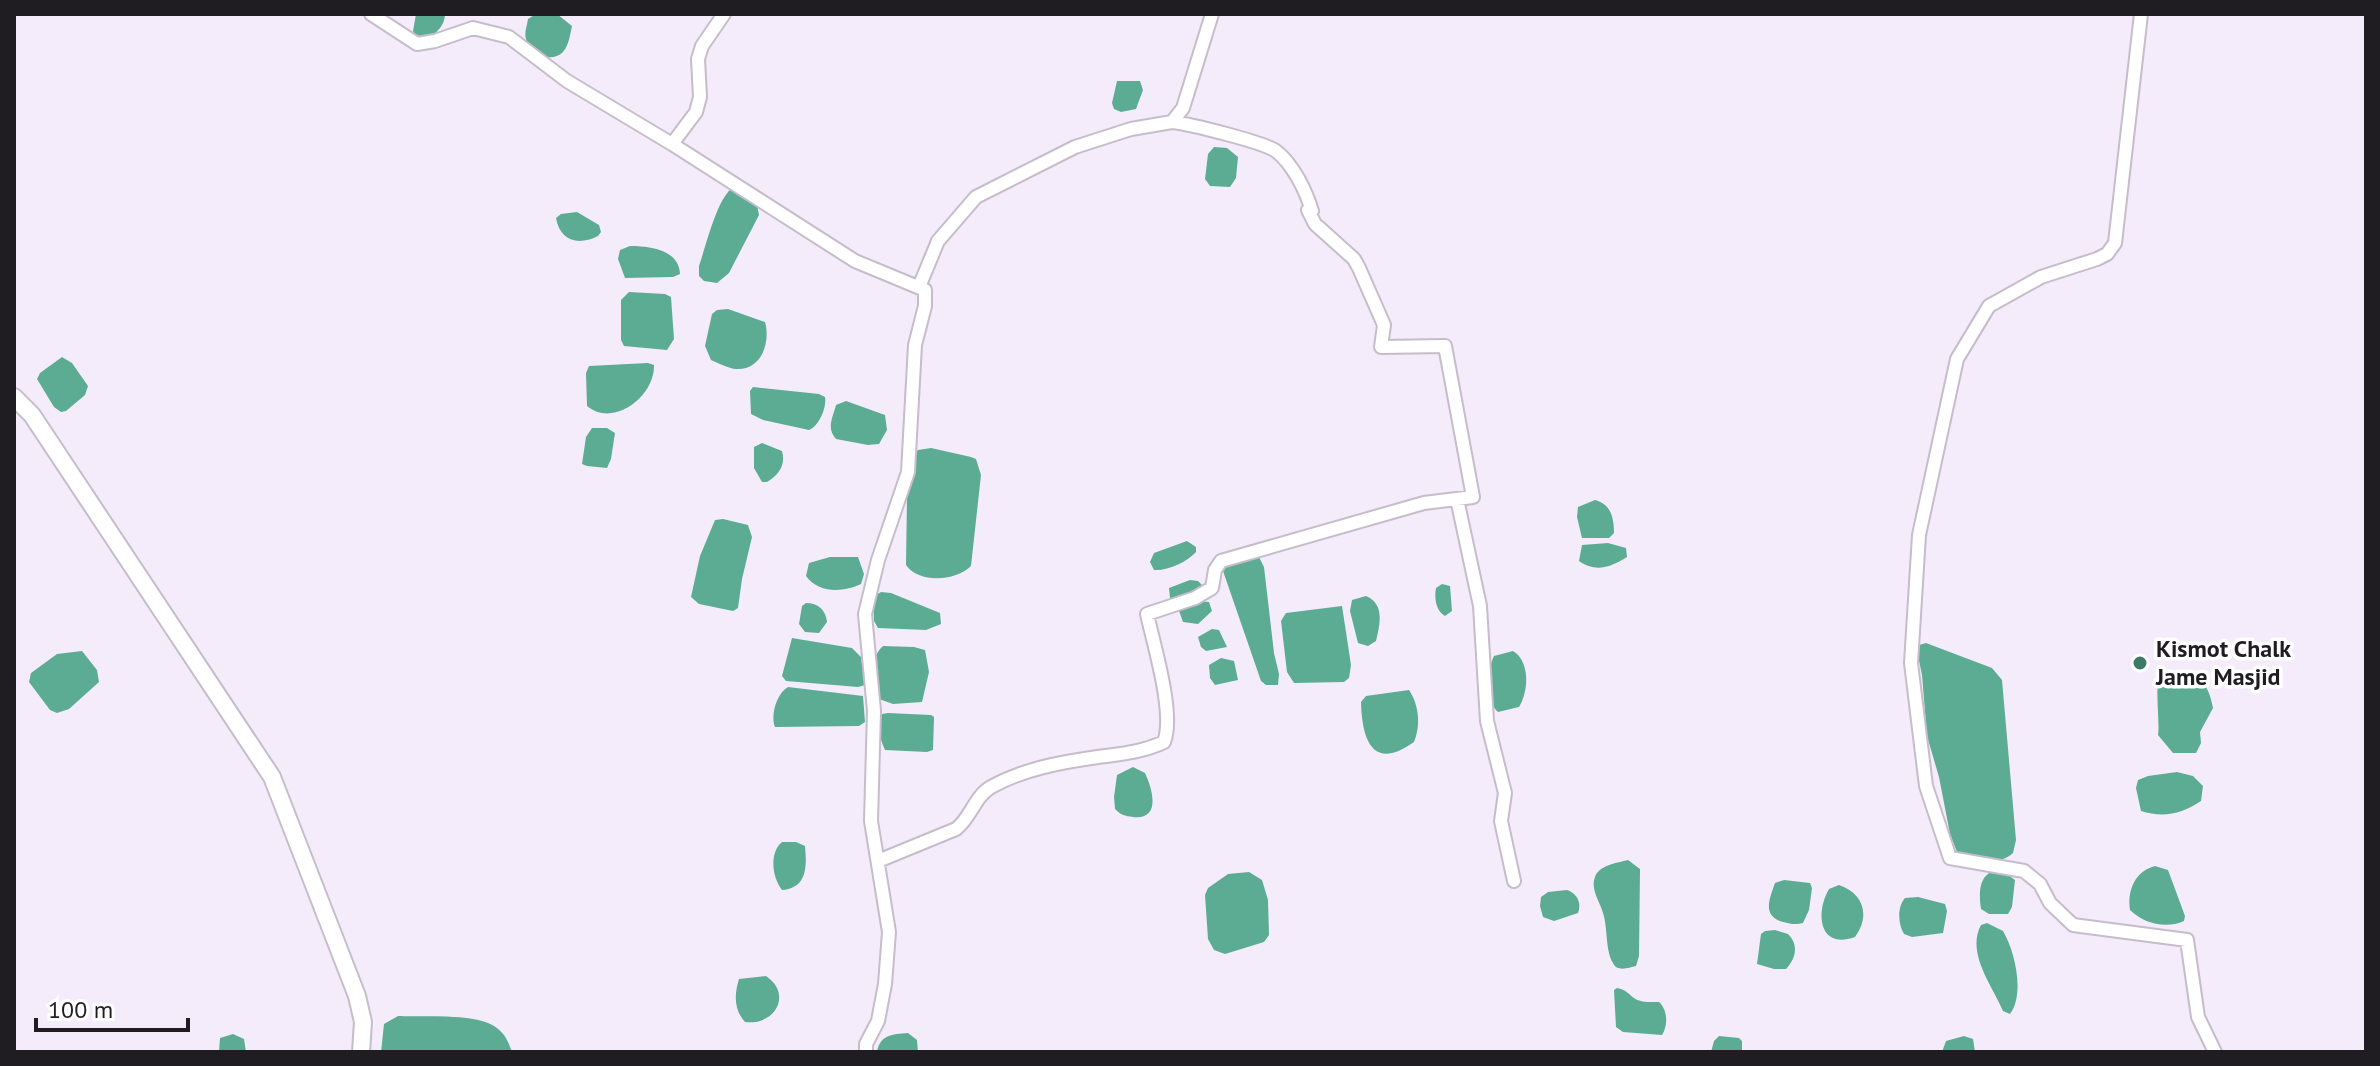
<svg xmlns="http://www.w3.org/2000/svg" width="2380" height="1066" font-family="'PT Sans',sans-serif">
<rect width="100%" height="100%" fill="#f5ecfb"/>
<path fill="#5bac93" d="M416,14H445C445,25 437,33 428,38L415,35L413,31Z
M536,14H557L572,26C570,35 569,45 563,52C551,64 530,54 526,39C524,33 527,26 528,19Z
M1117,81H1140L1143,90L1136,109L1121,112L1114,109L1112,103Z
M1214,147L1227,148L1238,157L1236,178L1230,187L1210,186L1205,179L1208,154Z
M731,189L757,205L759,215L729,273L717,283L704,281L699,276V266C706,246 716,202 731,189Z
M577,212L599,225L601,232L598,236C578,246 560,241 556,218L561,214Z
M630,246C651,246 679,250 680,274L673,277L625,278L618,259L620,250Z
M629,292L665,294L671,297L674,339L667,350L624,346L621,340V300Z
M728,309L765,322C771,343 761,371 735,369C728,368 718,363 711,360L705,346L712,314L717,310Z
M62,357L72,363L88,386L85,395L66,411L61,412L54,407L37,379L40,373Z
M648,363L654,365C655,397 613,428 587,406L586,373L589,366Z
M753,387L819,394L825,397C827,407 819,426 809,430L763,420L751,414L750,391Z
M846,401L885,415L887,430L879,444L868,445L836,439C826,428 833,417 836,405Z
M592,428H607L615,433L611,459L607,468L587,466L582,464L586,437Z
M762,443L782,451C786,465 779,475 767,482H762L754,468V447Z
M931,448L971,457L976,459L981,475L971,566C956,581 919,584 906,565L907,497L915,453L918,450Z
M1595,500C1611,504 1614,518 1614,533L1609,538H1582L1577,517L1578,507Z
M723,519L748,525L752,537L742,579L738,608L733,611L699,604L691,597L700,556L715,520Z
M1187,541L1196,547V552C1187,562 1168,571 1154,570L1150,562L1154,553Z
M1608,543L1626,548L1627,557C1611,567 1596,573 1579,561L1582,545Z
M1258,555L1264,567L1274,653L1279,674L1278,685H1266L1261,681L1223,571L1225,564Z
M830,557H858L864,574L861,584C844,592 819,594 806,576L809,563Z
M1190,580L1198,581L1202,585L1201,589L1173,601L1170,598L1169,588Z
M1442,584L1450,586L1452,611L1445,616C1436,611 1434,598 1436,588Z
M881,592L891,593L940,613L941,624L926,630L878,628L874,621L873,597Z
M1366,596C1385,604 1380,624 1376,641L1368,646L1358,643L1350,611L1352,600Z
M1198,601L1209,602L1212,611L1198,624L1183,622L1178,608Z
M806,603C818,603 826,610 827,622L819,633L805,632L799,624L802,606Z
M1342,606L1351,665L1349,678L1344,682L1294,683L1287,672L1281,621L1286,613Z
M1212,629L1219,630L1227,647L1206,651L1201,647L1198,637Z
M792,638L852,648L861,657L865,685L858,687L786,681L782,676Z
M1926,643L1992,668L2002,680L2016,840L2013,853C1998,867 1974,859 1957,852L1950,834L1939,777L1927,736L1922,675L1917,651L1919,645Z
M883,646L914,647L925,650L929,672L922,702L893,704L879,699C876,682 868,659 883,646Z
M82,651L97,670L99,682L69,709L57,713L50,710L29,682L31,673L57,654Z
M1513,651C1530,661 1529,691 1519,707L1498,712C1486,703 1487,669 1494,656Z
M1221,658L1234,661L1238,680L1215,685L1210,678L1209,665Z
M2184,673C2203,674 2210,691 2213,708L2200,732L2201,743L2196,753H2173L2158,735C2160,725 2155,687 2159,682C2164,675 2177,675 2184,673Z
M788,687L863,696L865,722L859,726L775,727C770,715 777,693 788,687Z
M1409,690C1419,705 1421,725 1414,742C1372,772 1362,739 1361,702L1366,696Z
M888,713L931,715L934,717L933,750L927,752L885,750C880,739 876,724 882,714Z
M1133,767L1145,773C1153,790 1161,820 1133,817C1125,816 1121,815 1115,809L1114,797L1117,775Z
M2177,772L2193,776L2203,786L2201,801C2182,814 2163,818 2141,811L2136,788L2138,780L2148,776Z
M782,842H796L805,846C807,867 807,888 782,890C772,877 769,853 782,842Z
M1628,860L1640,869L1639,956L1636,966C1628,968 1617,972 1613,963C1605,950 1608,928 1603,913C1600,902 1590,889 1595,877C1599,865 1617,863 1628,860Z
M2155,866L2168,870L2185,916L2184,921C2166,929 2144,924 2130,910C2127,891 2135,871 2155,866Z
M1993,871L2007,874L2015,880L2012,907L2008,914H1989L1981,909C1979,895 1978,877 1993,871Z
M1249,872L1262,880L1268,900L1269,935L1264,942L1225,954L1214,950L1208,939L1205,895L1208,888L1228,874Z
M1784,880L1810,883L1812,888L1809,910L1803,923C1795,925 1791,924 1783,922C1762,916 1769,900 1775,883Z
M1839,885C1863,893 1871,915 1855,937C1819,950 1815,913 1829,889Z
M1567,890C1577,893 1582,903 1578,913L1554,921L1543,917L1540,906L1541,897L1548,892Z
M1918,897L1945,904L1947,911L1943,933L1912,937L1904,934C1898,924 1897,907 1905,898Z
M1987,923L2003,931C2015,951 2025,994 2010,1014L2003,1011C1992,985 1966,953 1981,925Z
M1775,930L1788,934C1799,945 1796,958 1786,969H1774L1757,964L1761,934L1765,931Z
M766,976C793,994 775,1026 745,1022C734,1010 734,995 739,979Z
M1617,988C1627,990 1627,993 1634,998C1641,1003 1651,1002 1659,1002C1668,1010 1668,1026 1662,1035L1623,1032L1616,1027L1614,990Z
M398,1016C422,1017 474,1013 494,1026C505,1033 508,1041 512,1052H381L384,1024Z
M908,1033L917,1040L918,1052H877C880,1035 892,1034 908,1033Z
M233,1034L244,1039L246,1052H219L220,1038Z
M1719,1036L1739,1038L1742,1041V1052H1711L1714,1041Z
M1964,1036L1973,1039L1975,1052H1942L1946,1041Z"/>
<g fill="none" stroke-linecap="round" stroke-linejoin="round">
<defs>
<path id="minor" d="M371,14L417,44L435,41L473,28L509,37L567,81L672,144L855,261L925,290V306L915,345L908,472L878,560L865,614L874,711L871,821L889,932L885,984L878,1021L866,1044V1052
M2141,14L2115,243L2107,254L2097,259L2041,277L1989,306L1957,359L1919,535L1911,663L1926,786L1950,858L2024,871L2040,884L2050,903L2073,925L2187,940L2198,1017L2215,1052
M672,144L696,112L700,97L698,59L702,46L724,14
M919,287L938,241L976,197L1075,147L1131,129L1172,122L1183,108L1212,14
M1457,499L1480,606L1487,721L1505,793L1501,821L1514,881
M878,861L956,829C971,818 974,797 991,787C1023,769 1062,762 1098,757C1120,754 1143,752 1164,742C1175,714 1154,646 1147,614L1195,598L1212,588L1215,570L1221,561L1424,503L1473,497L1445,346L1381,347L1384,325L1359,268L1354,259L1315,224L1308,210L1312,211C1306,191 1293,164 1276,151C1263,142 1190,124 1172,122"/>
<path id="major" d="M14,397L32,415L272,777L357,996L363,1022L361,1052"/>
</defs>
<use href="#minor" stroke="#c5bdca" stroke-width="16"/>
<use href="#major" stroke="#c5bdca" stroke-width="20"/>
<use href="#minor" stroke="#fff" stroke-width="12"/>
<use href="#major" stroke="#fff" stroke-width="16"/>
</g>
<circle fill="#3c7a67" stroke="#fff" stroke-width="3" cx="2140" cy="663" r="8"/>
<g text-anchor="middle" stroke-width="7" stroke-linejoin="round" paint-order="stroke">
<g font-size="24" font-weight="bold" fill="#201d22" stroke="#fff" text-anchor="start">
<text x="2156" y="657">Kismot Chalk<tspan x="2156" dy="28">Jame Masjid</tspan></text>
</g>
</g>
<rect width="2380" height="1066" fill="none" stroke="#201d22" stroke-width="32"/>
<path d="M36 1018v12h152v-12" fill="none" stroke="#201d22" stroke-width="4"/>
<text x="48" y="1018" font-size="24" fill="#201d22" stroke="#ffffff" stroke-width="6" paint-order="stroke">100 m</text>
</svg>
